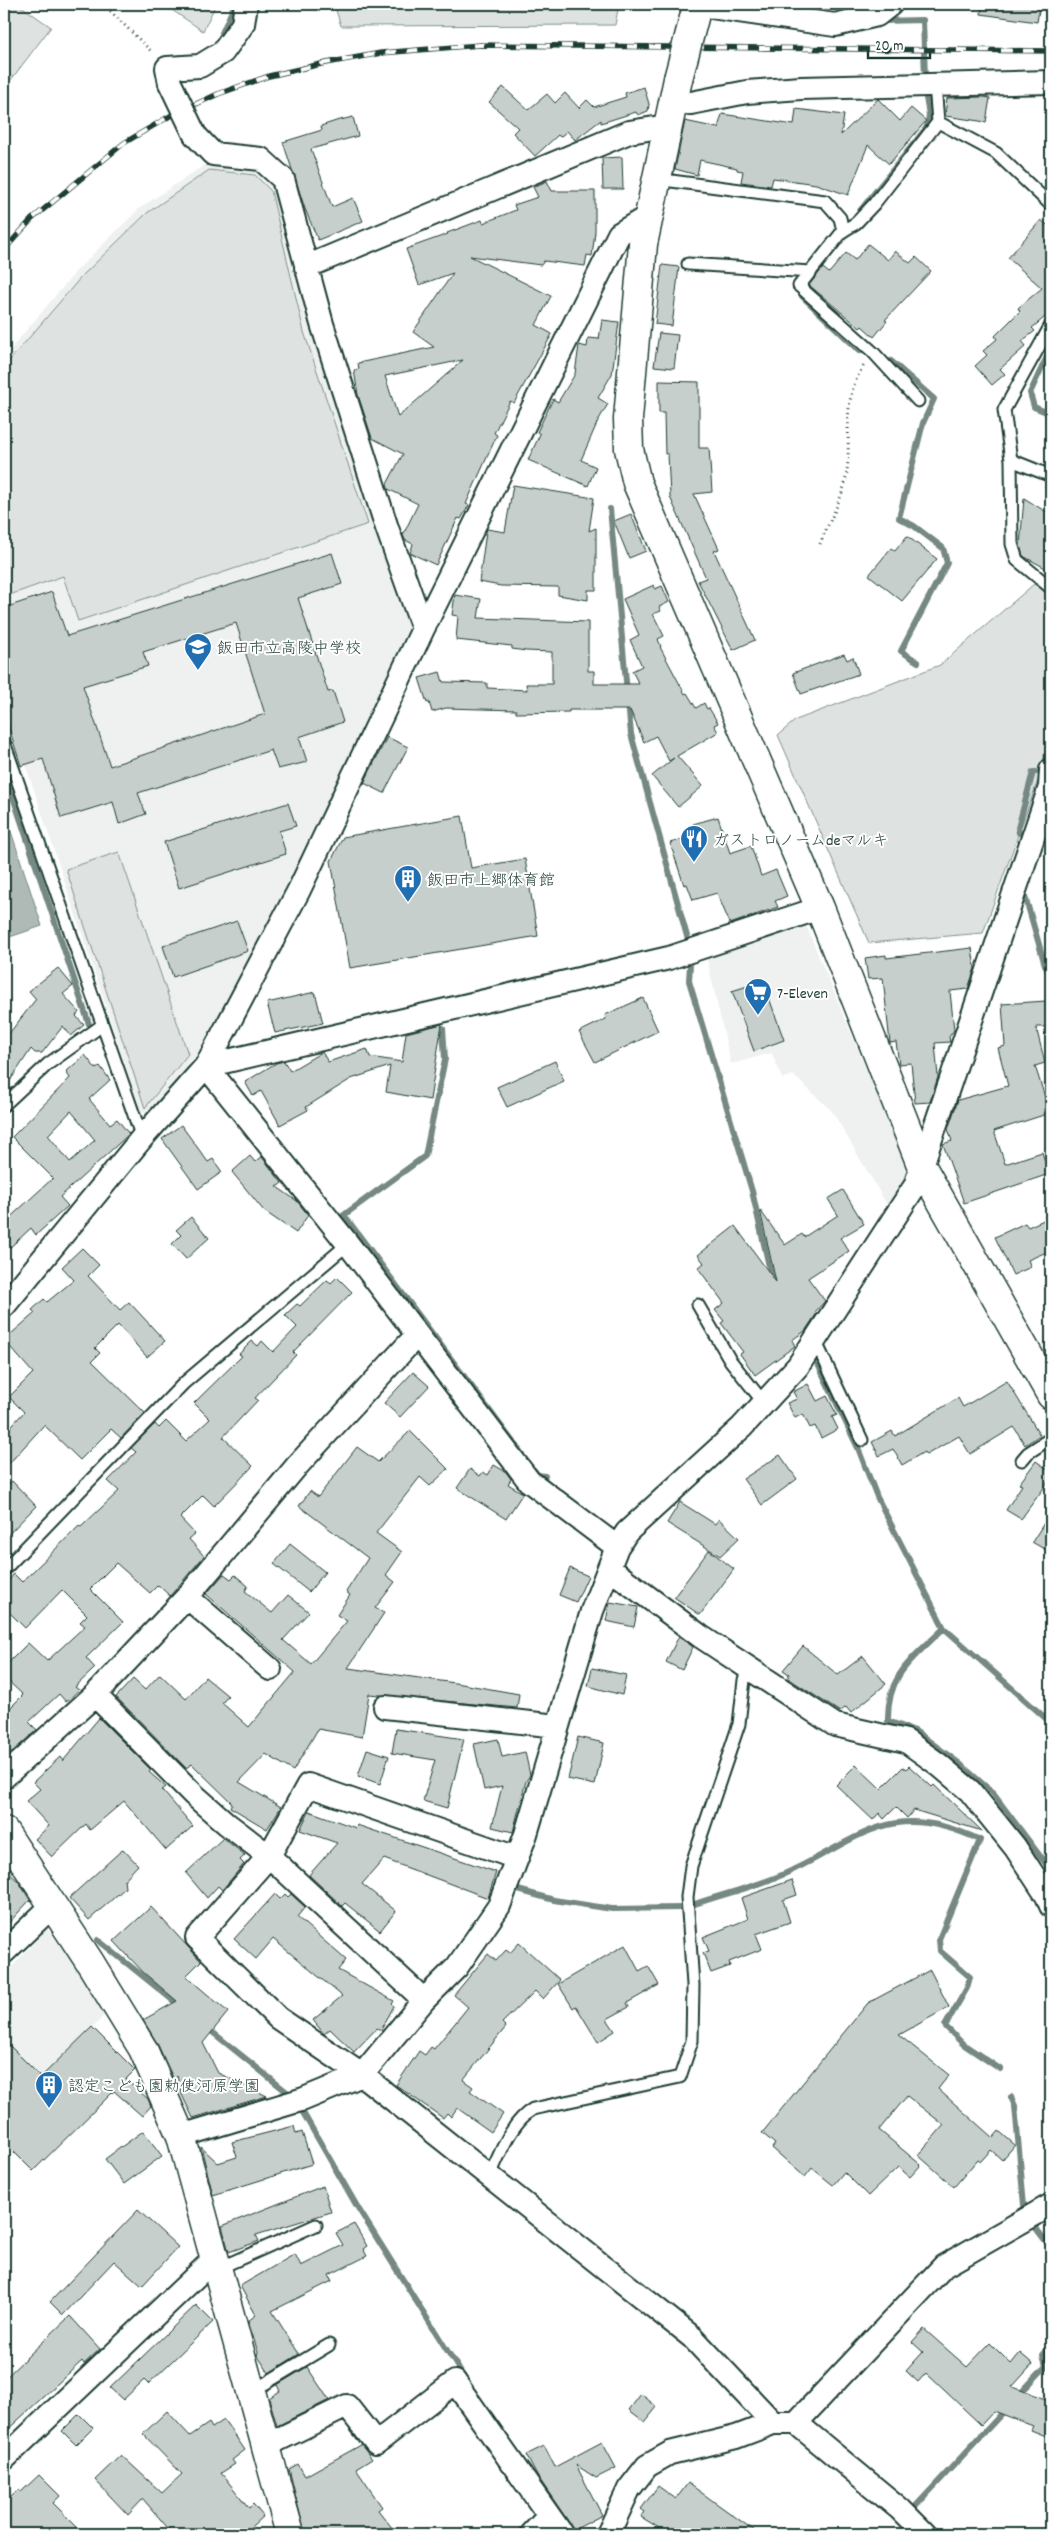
<svg xmlns="http://www.w3.org/2000/svg" width="1055" height="2538" font-family="Dekko,'Klee One',sans-serif">
<rect width="100%" height="100%" fill="#fff"/>
<filter id="ink" filterUnits="userSpaceOnUse"><feTurbulence type="fractalNoise" baseFrequency=".02" numOctaves="2"/><feDisplacementMap in="SourceGraphic" scale="10" xChannelSelector="R" yChannelSelector="G"/><feConvolveMatrix kernelMatrix="1 2 1 2 8 2 1 2 1" color-interpolation-filters="sRGB"/></filter>
<g filter="url(#ink)">
<path fill="#eef1f0" d="M206,164L258,168L276,188L311,329L411,631L311,846L252,957L200,1054L151,1115L141,1112L29,775L4,711V357L78,269L140,208Z
M805,923L910,1174L889,1208L832,1111L793,1075L782,1079L772,1053L731,1064L706,955Z
M47,1928L108,2012L41,2077L4,2041V1976Z"/>
<path fill="#dee3e2" stroke="#7e908b" d="M4,4H18L51,27L4,89Z
M163,4H216L203,31Z
M334,4H619L615,25L341,26Z
M209,170L255,175L271,191L304,332L368,524L78,621L63,576L4,597V367L82,276L147,213Z
M1034,584L1051,596V732L1045,750L1042,769L983,933L869,943L778,735L796,720L940,665Z
M119,852L188,1054L145,1108L66,869Z"/>
<path fill="#afbab7" stroke="#758883" d="M4,810L42,926L4,939Z"/>
<g fill="none" stroke-linecap="round" stroke-linejoin="round">
<path stroke="#758883" stroke-width="6" d="M881,21L923,20L925,78
M222,33L235,4
M855,217L927,127L929,115L925,92
M802,296L860,351
M1051,348L1030,393L1034,407L1051,414
M891,361L934,399L923,423L899,518L914,526L943,548L947,563L901,651L918,662
M610,509L627,692
M628,702L631,734L688,940
M4,770L89,1024
M1019,833L1018,828L1033,772H1036
M1025,896L1045,965L1051,977
M690,964L689,981L752,1191L771,1275L775,1281
M443,1028L445,1059L425,1156L344,1215L522,1454
M1051,1069V1077
M816,1360L858,1448L877,1497L944,1628L1051,1723
M534,1470L538,1475L545,1476
M944,1628C913,1659 887,1673 888,1721L915,1731L960,1764L992,1792L1046,1864L1051,1875
M518,1890L554,1900L612,1909L681,1908
M695,1904C724,1894 754,1887 782,1875C861,1840 888,1797 980,1840L939,1939L940,1951L970,1977L967,1988L945,2026L963,2044L1000,2069
M98,1940L181,2007
M206,2027L287,2092
M1011,2097L1015,2106L1024,2205
M302,2111L358,2208L465,2379
M1037,2226L1035,2227L1051,2248
M1017,2397L1046,2366L1043,2355L1051,2345
M914,2508L1007,2408"/>
</g>
<path fill="#c7cfcc" stroke="#1f3d34" fill-rule="evenodd" d="M982,4H1040L1037,22L981,14Z
M503,87L528,110L547,94L555,103L565,93L579,108L587,100L594,107L626,97L625,93L644,87L649,104L648,111L638,115L636,112L601,123V120L575,140L567,131L560,137L558,135L535,156L513,133L518,128L489,102Z
M984,97L990,98L986,122L945,116L947,98Z
M878,99L900,121L911,108L926,121L889,164L868,145L848,195L816,184L773,178L771,186L741,182L743,171L737,170V168L700,160L697,175L675,169L685,121L718,128L722,114L794,125L796,109L844,115L841,135Z
M353,117L358,136L311,149L332,207L353,198L363,221L318,240L305,209L283,142L322,130L321,126L336,121Z
M622,157L623,189H603L602,158Z
M547,181L552,191H595V232L592,256L587,255L585,266L544,261L541,265L470,256L551,296L536,325L552,334L514,403L510,401L494,433L497,435L466,504L469,505L461,519L458,518L436,565L410,553L413,544L405,540L403,535L418,504L388,489L387,484L403,454L372,438L358,395L354,370L359,369L358,363L434,347L413,332L453,273L419,285L406,249L448,234L447,233L482,220L483,223L516,210L514,205L538,197L533,187ZM463,360L398,417L385,376Z
M1041,220L1051,228V312L1032,328L1035,331L1022,341L1026,346L1000,369L1005,374L992,385L975,366L987,355L983,351L997,339L995,336L1020,311L1018,308L1042,288L1008,258Z
M868,244L888,260L895,251L910,263L916,257L931,271L885,320L887,321L874,337L862,326L860,328L809,285L823,268L829,273L846,253L855,260Z
M662,265L679,267L672,326L655,324Z
M602,320L619,322L612,374L598,398L608,404L598,421L581,460L596,467L588,486L528,460L540,434L537,432L553,399L558,402L575,374L579,345L587,347L588,338L599,339Z
M659,333L678,335L674,368L654,366Z
M659,381L699,382V448H709L712,492L694,494L719,549L714,551L755,640L733,650L698,581L706,578L670,497L668,454H665L664,413H659Z
M513,485L594,498L589,531L596,528V590H588V600L558,595V587L501,586L479,582L486,532L487,529L505,532Z
M1024,498L1051,515V571L1023,556L1020,546Z
M631,514L646,551L629,558L614,521Z
M907,536L937,559L902,601L869,575L891,548L895,551Z
M332,553L342,584L298,598L328,692L333,691L343,722L299,737L307,762L278,769L271,750L138,793L146,814L119,824L113,802L61,818L43,759L21,766L4,712V608L52,592L67,636ZM236,623L265,714L110,766L83,686L148,666L143,652Z
M654,585L655,589L662,586L669,602L659,607L661,611L653,614L664,636L658,639L661,647H660L685,694L687,693L696,708L704,703L707,709L709,708L718,723L714,725L718,732L677,756L703,786L678,807L652,776L674,758L669,761L656,736L644,742L630,710H569V712L516,713V710L446,708L432,712L429,702L427,703L419,678L440,672L443,682L487,683V688L527,690L526,684H552V652L526,651L512,649V646L456,640L458,616L452,615L455,595L481,599L478,618L588,622V671H594V684H639L632,671L642,666L630,640L639,635L623,599Z
M844,654L847,660L853,657L859,674L801,694L793,673Z
M387,737L408,747L384,793L364,783Z
M288,803L296,826L279,831L286,854L179,888L164,842Z
M462,816L471,868L525,859L538,936L350,968L331,861L343,837Z
M718,817L730,853L751,846L761,876L776,870L787,896L775,901L778,907L730,924L717,893L693,900L687,884L684,885L670,843L701,834L693,824Z
M237,921L248,951L173,977L163,946Z
M972,948L975,968L968,989L950,991L954,1030L949,1037L950,1042L935,1043L938,1077L930,1102L915,1103L911,1063L899,1064L896,1042L890,1043L883,978L868,979L865,958L886,955V958Z
M58,968L73,986L63,994L79,1012L76,1016L84,1025L71,1036L63,1026L42,1053H35L31,1049L4,1090V1040L36,999L29,991Z
M763,981L784,1040L754,1051L732,991Z
M315,992L323,1023L275,1033L267,1003Z
M643,998L658,1031L595,1062L579,1032L606,1019L605,1015Z
M1046,1001L1048,1027H1036L1045,1063L1035,1066L1050,1113L994,1131L1005,1164L1042,1152L1049,1174L964,1203L943,1144L952,1141L948,1129L958,1100L1008,1086L998,1048L1005,1046L1002,1004Z
M442,1024L430,1100L386,1092L390,1066L351,1079L306,1107L308,1110L280,1125L261,1091L253,1096L245,1082L276,1063L284,1061L290,1071L322,1052L328,1062L367,1049L370,1057L402,1062L406,1033Z
M85,1055L96,1069L100,1066L110,1080L89,1099L110,1124L117,1119L129,1134L60,1197L68,1206L36,1235L31,1228L4,1253V1223L53,1178L12,1137L70,1078L66,1072ZM71,1111L95,1140L70,1162L48,1135Z
M555,1061L564,1081L507,1107L497,1087Z
M181,1125L208,1162L213,1159L222,1172L198,1189L162,1139Z
M250,1156L255,1162L262,1157L282,1183L277,1187L297,1201L308,1215L296,1233L264,1211L232,1172Z
M843,1190L864,1224L840,1238L849,1251L808,1278L825,1301L815,1312L817,1313L805,1331L792,1340L795,1346L755,1375L740,1354L743,1352L721,1323L724,1321L715,1310L724,1303L698,1268L704,1263L698,1255L735,1226L776,1282L760,1210L785,1245L802,1234L804,1237L838,1215L828,1199Z
M191,1217L209,1238L186,1259L172,1244L181,1235L176,1230Z
M1046,1219L1051,1232V1250L1028,1260L1031,1267L1013,1275L995,1237L1025,1223L1028,1227Z
M82,1248L99,1265L88,1276L120,1310L129,1302L165,1341L147,1357L118,1325L95,1348L100,1353L92,1361L145,1413L121,1438L111,1429L80,1460L44,1425L4,1469V1434L24,1412L9,1397L33,1373L4,1340L35,1313L32,1310L44,1299L47,1302L74,1280L62,1267Z
M337,1277L352,1292L293,1352L296,1355L255,1398L258,1400L223,1437L253,1466L214,1506L203,1495L180,1518L195,1534L189,1539L204,1556L170,1596L158,1585L150,1593L116,1563L90,1589L123,1622L86,1658L95,1668L75,1687L79,1690L66,1702L59,1694L29,1722L37,1730L4,1759V1714L23,1695L4,1677V1667L28,1643L47,1661L85,1626L80,1622L87,1615L62,1590L25,1628L4,1607V1585L14,1574L22,1582L79,1526L81,1527L119,1491L108,1481L136,1452L131,1448L155,1424L159,1428L166,1421L186,1441L210,1419L194,1403L242,1356L239,1354L252,1341L258,1346L262,1341L273,1352L297,1327L285,1315L297,1304L300,1306L327,1280L331,1283Z
M413,1372L429,1386L400,1417L384,1403Z
M1007,1381L1040,1435L1025,1445L1014,1427L970,1454L959,1436L926,1455L924,1452L902,1465L893,1449L879,1456L872,1442L892,1431L895,1436L958,1398L963,1407Z
M808,1384L817,1401L827,1396L837,1415L832,1417L838,1429L821,1438L815,1426L810,1428L803,1414L795,1418L787,1403L797,1399L793,1392Z
M410,1431L448,1469L430,1486L420,1477L376,1533L402,1552L386,1575L395,1582L375,1608L384,1613L348,1668L462,1684L519,1694L517,1708L369,1694L362,1737L318,1729L293,1771L266,1754L239,1782L281,1807L267,1829L230,1807L232,1803L192,1764L186,1768L116,1697L133,1679L145,1690L160,1674L186,1699L205,1677L228,1696L222,1703L249,1727L295,1672L206,1594L224,1574L231,1579L235,1575L248,1586L245,1591L272,1613L288,1595L309,1612L283,1640L311,1664L347,1621L337,1615L350,1595L346,1592L368,1558L299,1506L310,1491L318,1497L357,1447L378,1462Z
M780,1455L797,1479L762,1505L743,1479Z
M1036,1461L1051,1472V1478L1021,1519L1006,1510L1022,1485L1019,1484Z
M494,1465L506,1472L511,1479L508,1484L523,1493L506,1519L457,1488L470,1469L480,1476L483,1472L488,1475Z
M12,1481L36,1506L4,1539V1489Z
M680,1502L715,1524L719,1519L739,1538L720,1556L667,1523Z
M1051,1512V1553L1032,1542Z
M290,1544L325,1572L309,1592L274,1564Z
M709,1550L734,1569L700,1615L674,1597Z
M570,1568L588,1576L576,1602L559,1595Z
M610,1602L638,1607L634,1627L606,1621Z
M679,1636L693,1647L682,1670L666,1662Z
M803,1646L838,1675L863,1656L886,1684L851,1713L846,1707L840,1712L788,1678L789,1674L783,1670Z
M592,1668L626,1675L622,1695L588,1686Z
M99,1718L151,1770L149,1772L166,1787L162,1790L193,1826L166,1850L124,1801L90,1830L86,1824L52,1857L35,1839L49,1826L26,1801L40,1789L33,1782L60,1757L63,1761Z
M396,1729L464,1739L447,1808L423,1801L435,1760L392,1753Z
M578,1737L604,1743L595,1785L568,1779Z
M498,1739L502,1757L525,1752L530,1775L526,1781L513,1832L492,1827L502,1786L484,1790L474,1744Z
M367,1749L389,1756L380,1784L358,1776Z
M856,1765L881,1789L903,1767L906,1769L909,1766L932,1787L934,1785L982,1831L914,1810L907,1818L896,1807L884,1819L879,1813L873,1820L836,1785Z
M309,1811L356,1828L357,1825L496,1872L488,1898L384,1859L362,1884L396,1911L380,1931L345,1903L342,1906L309,1875L337,1843L300,1830Z
M223,1838L245,1855L240,1860L244,1864L222,1890L218,1886L207,1898L186,1873Z
M123,1849L138,1865L124,1880L125,1888L89,1920L69,1898Z
M4,1868L19,1882L30,1900L4,1928Z
M792,1880L797,1895L783,1900L790,1922L756,1934L762,1949L729,1962L730,1966L711,1973L703,1953L709,1951L703,1937L748,1919L741,1898Z
M275,1894L280,1899L285,1894L288,1897L291,1894L305,1907L297,1917L346,1960L338,1970L394,2001L392,2004L394,2006L381,2030L377,2028L354,2052L330,2029L324,2034L313,2020L342,1996L273,1939L256,1959L234,1939Z
M151,1907L201,1961L186,1976L228,2012L203,2043L218,2073L267,2096L193,2118L182,2095L177,2076L174,2080L157,2043L143,2020L177,2001L143,1972L114,1941Z
M519,1943L560,1980L543,1999L535,1991L502,2023L506,2027L463,2080L473,2087L470,2091L503,2114L491,2132L457,2108L451,2117L447,2113L443,2118L396,2085L419,2051L425,2055L431,2047L434,2049L468,2007L454,1995L488,1954L496,1961L506,1950L510,1953Z
M625,1945L639,1971L648,1966L659,1985L627,2003L629,2007L607,2019L615,2031L598,2042L576,2006L573,2008L558,1984Z
M930,1970L949,2007L899,2035L949,2075L938,2089L993,2138L999,2131L1015,2145L1002,2160L991,2150L981,2161L978,2159L954,2187L918,2155L944,2125L907,2096L879,2130L921,2165L910,2177L898,2167L868,2196L844,2172L833,2185L812,2168L805,2177L772,2148L775,2144L762,2133L868,2003Z
M92,2027L135,2070L126,2079L148,2099L151,2106L142,2116L114,2091L33,2171L4,2142V2040L41,2077Z
M294,2126L296,2134L302,2132L312,2164L213,2195L201,2147L218,2163L237,2157L232,2142Z
M143,2131L162,2156L124,2184L105,2159Z
M323,2186L331,2212L256,2235L259,2241L229,2252L222,2226Z
M138,2210L178,2247L142,2286L114,2261L63,2315L50,2302Z
M354,2224L367,2246L363,2249L367,2256L329,2275L332,2281L272,2311L299,2354L269,2373L257,2355L258,2352L248,2321L256,2315L240,2286L295,2254L301,2266L343,2245L336,2233Z
M196,2305L213,2322L148,2384L144,2380L123,2400L110,2388Z
M70,2316L100,2349L84,2364L82,2361L4,2433V2379Z
M924,2329L967,2367L990,2343L1011,2364L1020,2353L1033,2364L1012,2387L1051,2401V2438L1031,2430L1033,2426L994,2411L981,2425L926,2373L918,2382L906,2371L923,2352L912,2342Z
M307,2367L329,2400L277,2426L269,2398L280,2391L277,2385Z
M641,2394L657,2407L645,2422L629,2410Z
M167,2411L190,2436L209,2423L212,2428L224,2420L245,2450L232,2460L235,2464L221,2473L249,2508L253,2504L263,2516L243,2534H173L143,2499L128,2515L95,2480L121,2455L162,2493L182,2474L143,2434Z
M79,2414L93,2428L76,2445L62,2431Z
M602,2442L616,2468L596,2478L576,2465L602,2515L574,2530L536,2474L526,2455L544,2446L555,2467Z
M361,2445L372,2459L356,2469L382,2507L378,2510L397,2534H305L289,2469L298,2464L305,2476Z
M39,2475L60,2496L53,2503L84,2534H4V2503L18,2489L21,2492Z
M688,2483L759,2534H669L641,2517L645,2512L641,2509L658,2486L676,2499Z"/>
<g fill="none" stroke-linecap="round" stroke-linejoin="round">
<defs>
<path id="service" d="M938,122L996,153L1051,205
M656,179L825,201L840,218L843,231
M688,264L811,272
M1051,325L1004,410L1011,460L1012,544L1017,560L1051,588
M918,401L873,352L799,286L843,231L856,223L874,204L938,122L935,84
M1011,460L1051,476
M4,742L142,1138
M4,1105L48,1064L101,1026
M698,1305L730,1360L764,1403
M815,1340L862,1440
M1022,1460L1028,1453L1051,1438
M4,1570L184,1383L348,1244
M490,2175C501,2152 511,2122 533,2109L680,2077L692,2041L693,1985L687,1897L691,1866L739,1724L744,1680L748,1669
M217,2269L316,2225
M251,2392L329,2345"/>
<path id="minor" d="M697,5L835,25L877,15L891,4
M170,83L167,68L200,66L223,52L243,24L246,4
M672,104L691,103L747,92L801,88L1051,82
M195,135L213,154L261,159L283,179L322,324L387,528L423,629
M306,267L629,132L667,126
M206,1066L348,1244L529,1481L617,1547
M206,1066L669,958L820,908
M4,1306L142,1138L206,1066L299,890L423,629L619,234L649,216
M609,1568L700,1636L835,1725L906,1741L938,1764L970,1791L1015,1847L1047,1896L1051,1906
M187,1597L270,1669
M95,1695L194,1795L227,1824L269,1856L424,2000
M385,1707L557,1726
M4,1777L95,1695L187,1597L296,1467L417,1335
M517,1858L308,1785L269,1856L197,1938L278,2018L362,2075L692,2337L773,2423
M4,1952L52,1906
M181,2136L304,2099L362,2075L424,2000L457,1967L499,1906L526,1834L592,1611L617,1547L627,1532L742,1427L798,1366L915,1186L1050,787L1051,770
M796,2423L900,2509L925,2534
M265,2446L347,2406L376,2443L455,2382L562,2534
M4,2459L213,2260
M532,2534L549,2516
M608,2534L629,2489L647,2466L670,2453L736,2437L773,2423H796L944,2266L1051,2205"/>
<path id="tertiary" d="M678,79L643,244L628,419L629,449L637,483L820,908L922,1167L1051,1395
M4,1831L91,1964L143,2049L181,2136L290,2534"/>
</defs>
<use href="#service" stroke="#1f3d34" stroke-width="15"/>
<use href="#minor" stroke="#1f3d34" stroke-width="26"/>
<use href="#tertiary" stroke="#1f3d34" stroke-width="31"/>
<path stroke="#1f3d34" stroke-width="3" stroke-dasharray="1 4" stroke-linecap="butt" d="M103,4L153,53
M820,544C828,523 842,500 846,478C853,437 839,404 864,365"/>
<use href="#service" stroke="#fff" stroke-width="11"/>
<use href="#minor" stroke="#fff" stroke-width="22"/>
<use href="#tertiary" stroke="#fff" stroke-width="28"/>
<defs>
<path id="rail" d="M4,250L32,219L124,143L170,116L218,94L269,76L321,64L381,53L480,45L1051,51"/>
</defs>
<use href="#rail" stroke="#1f3d34" stroke-width="5.5"/>
<use href="#rail" stroke="#fff" stroke-width="4" stroke-dasharray="11" stroke-linecap="butt"/>
<defs>
<path id="minor-bridge" d="M170,83L195,135"/>
<path id="tertiary-bridge" d="M678,79L695,14"/>
</defs>
<use href="#minor-bridge" stroke="#1f3d34" stroke-width="26" stroke-linecap="butt"/>
<use href="#tertiary-bridge" stroke="#1f3d34" stroke-width="31" stroke-linecap="butt"/>
<use href="#minor-bridge" stroke="#fff" stroke-width="22"/>
<use href="#tertiary-bridge" stroke="#fff" stroke-width="28"/>
</g>
</g>
<defs>
<symbol id="school-pin" viewBox="-11 -11 22 30"><path d="M0 17L-7.5 6A9.5 9.5 0 1 1 7.5 6Z" fill="#1f6fb2" stroke="#fff"/><path d="M0-5L7-2L0 1L-7-2ZM-4 1L0 2.5L4 1V4Q0 6-4 4Z" fill="#fff"/></symbol>
<symbol id="restaurant-pin" viewBox="-11 -11 22 30"><path d="M0 17L-7.5 6A9.5 9.5 0 1 1 7.5 6Z" fill="#1f6fb2" stroke="#fff"/><path d="M-5-6h1v4h1v-4h1v4h1v-4h1v5L-1.5 .5V6h-2V.5L-5-1ZM5-6V6H3V1.5H1.5Q1.5-4 5-6Z" fill="#fff"/></symbol>
<symbol id="building-pin" viewBox="-11 -11 22 30"><path d="M0 17L-7.5 6A9.5 9.5 0 1 1 7.5 6Z" fill="#1f6fb2" stroke="#fff"/><path d="M-4-6H4V6H1V3H-1V6H-4ZM-2.5-4.3h1.7v1.8h-1.7ZM.8-4.3h1.7v1.8H.8ZM-2.5-1h1.7V.8h-1.7ZM.8-1h1.7V.8H.8Z" fill="#fff"/></symbol>
<symbol id="supermarket-pin" viewBox="-11 -11 22 30"><path d="M0 17L-7.5 6A9.5 9.5 0 1 1 7.5 6Z" fill="#1f6fb2" stroke="#fff"/><path d="M-6-5.5h2.5l.6 2H6L4.5 2H-2.5L-4.4-4H-6ZM-1.5 3.2a1.3 1.3 0 1 0 .1 0ZM3 3.2a1.3 1.3 0 1 0 .1 0Z" fill="#fff"/></symbol>
</defs>
<g fill-rule="evenodd">
<use href="#school-pin" x="182" y="631" width="32" height="43"/>
<use href="#restaurant-pin" x="678" y="823" width="32" height="43"/>
<use href="#building-pin" x="392" y="863" width="32" height="43"/>
<use href="#supermarket-pin" x="742" y="976" width="32" height="43"/>
<use href="#building-pin" x="33" y="2069" width="32" height="43"/>
</g>
<g text-anchor="middle" stroke-width="4" stroke-linejoin="round" paint-order="stroke">
<g font-size="16" fill="#1f3d34" stroke="#fff" text-anchor="start">
<text x="217" y="653">飯田市立高陵中学校</text>
<text x="713" y="845">ガストロノームdeマルキ</text>
<text x="427" y="885">飯田市上郷体育館</text>
<text x="777" y="998">7-Eleven</text>
<text x="68" y="2091">認定こども園勅使河原学園</text>
</g>
</g>
<rect width="1055" height="2538" fill="none" stroke="#fff" stroke-width="20"/>
<rect x="10" y="10" width="1035" height="2518" fill="none" stroke="#1f3d34" stroke-width="2" filter="url(#ink)"/>
<path d="M868 50v8h62v-8" fill="none" stroke="#1f3d34" stroke-width="2.5"/>
<text x="875" y="50" font-size="15" fill="#1f3d34" stroke="#ffffff" stroke-width="4" paint-order="stroke">20 m</text>
</svg>
